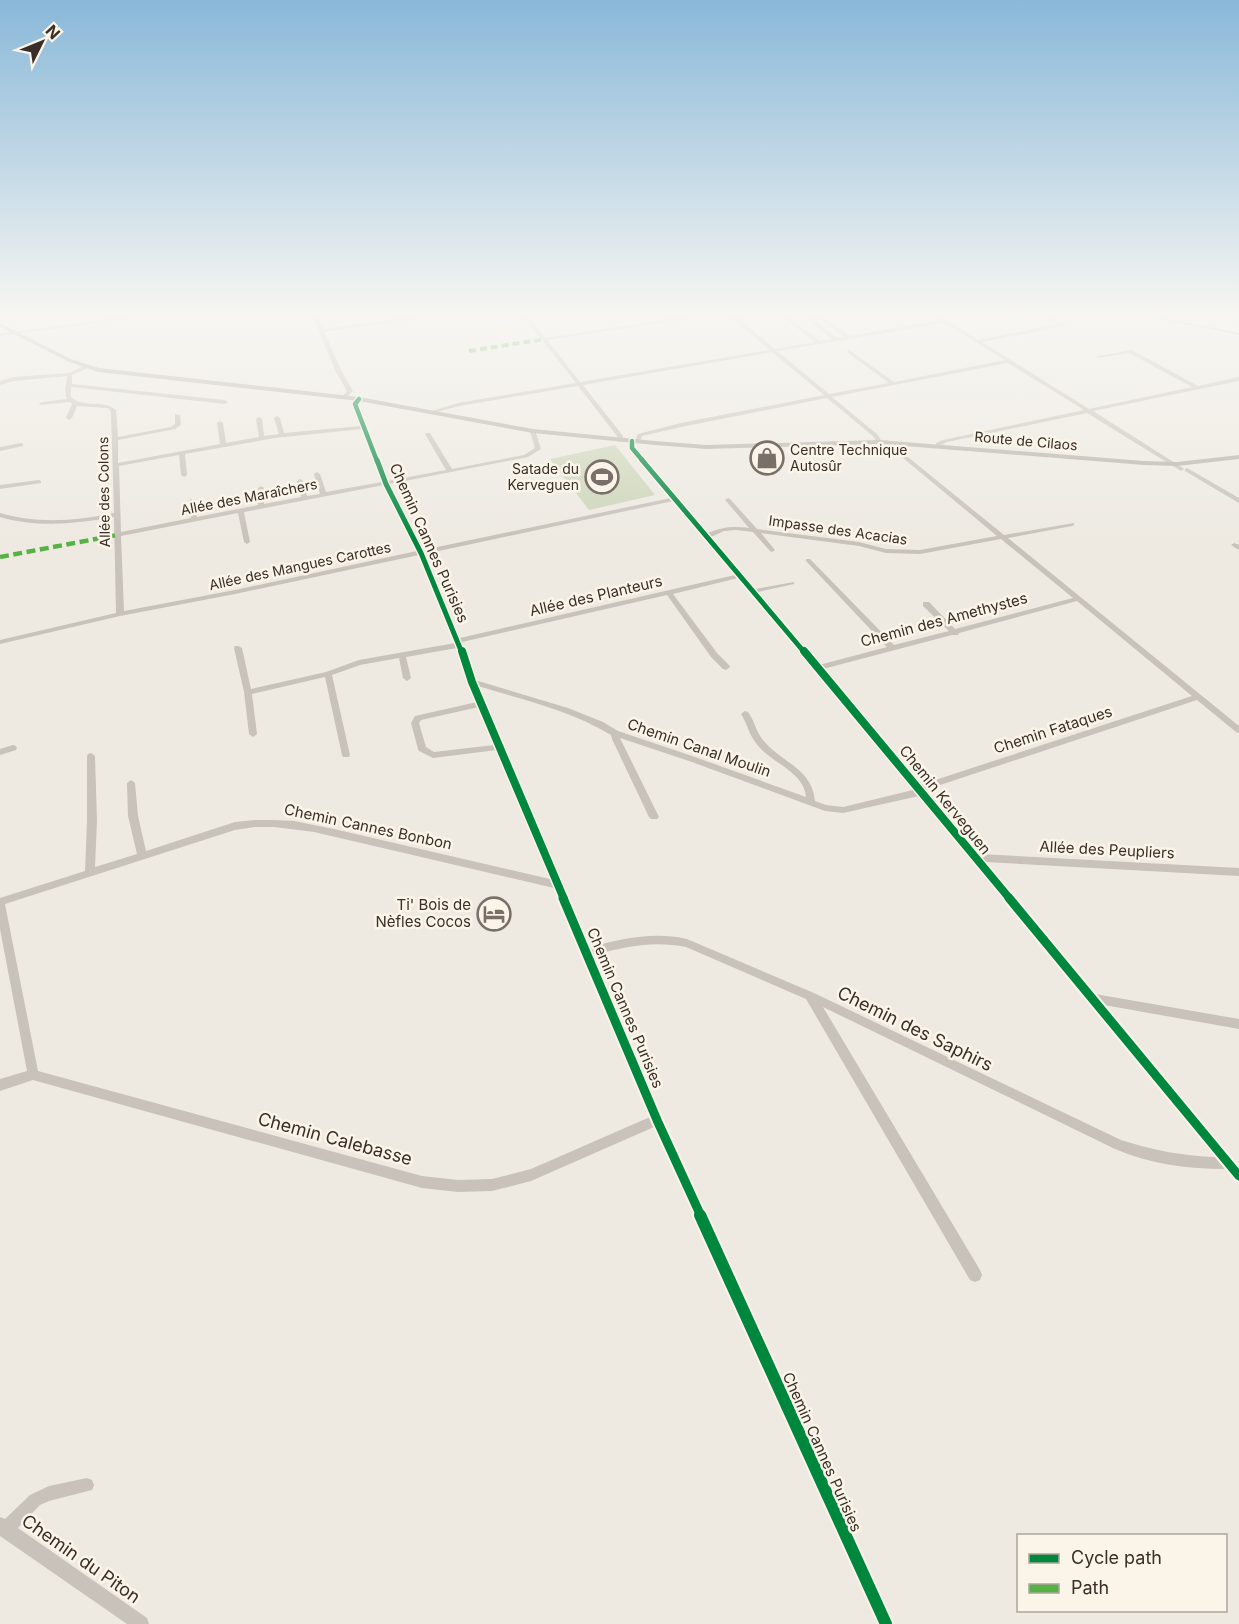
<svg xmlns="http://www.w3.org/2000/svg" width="1239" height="1624" font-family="Inter,sans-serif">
<rect width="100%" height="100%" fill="#eeeae2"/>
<path fill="#ced6ba" d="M615,445L655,495L589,510L550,459Z"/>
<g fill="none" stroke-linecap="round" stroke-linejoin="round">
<path stroke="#9bbfc2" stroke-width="1.5" d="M1138,312C1171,323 1205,326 1239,334"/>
<path fill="#c8c2ba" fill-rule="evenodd" d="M163,312H174L0,336V334Z
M311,312H315L323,329L450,312H461L324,332L342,372L353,391L345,399L342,397L347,391L336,372Z
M520,312H524L545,338L717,312H730L775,349L815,342L776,312H781L820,341L832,339L798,312H803L837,338L845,337L810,312H815L850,336L941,320L929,312H934L978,340L1059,324L1042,312H1047L1065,324V326L982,342L1089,409L1192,387L1129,353L1097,358V357L1099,356L1132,350L1198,386L1239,377V381L1093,411L1183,468L1184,469L1181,471L1087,413L947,442L941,445V447H937L936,443L943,440L1084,410L1008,363L832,397L878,435L882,442L879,444L877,443L874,437L827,398L681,427L642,436L639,443H635V448L708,533C723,527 732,526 749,528L726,501L725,500L728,498L730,499L757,529L859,542L886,549L920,550L997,536L885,443L884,442L887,440L1004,535L1074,523V525L1072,526L1008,538L1239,726V733L1236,732L1197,700L925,790L979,854L1239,868V876L985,862L1095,994L1239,1019V1029L1104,1005L1239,1167V1182L1235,1180L1225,1169C1188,1169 1150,1164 1115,1149L823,1007L980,1270L982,1275L980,1280L975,1282L970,1280L806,999L686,947C653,940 624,947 593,955L661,1116L894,1624H878L654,1127L531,1181L492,1191L458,1192L422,1188L33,1080L0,1091V1079L27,1071L0,929V898L85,871L87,821V756L88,754L91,753L95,756L97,821L95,867L137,854L128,816L127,783L131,780L135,783L138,816L146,851L235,822L255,820H274L294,821L334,829L550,879L497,750L433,758L419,751L418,749L411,723L415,716L477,702L457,648L406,657L411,678L407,681L403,678L399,658L360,665L332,675L350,755L349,757H343L342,755L325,677L252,694L257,734L253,737L249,734L244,692L234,648L235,646H238L242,648L251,689L326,672L359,660L455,643L419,555L235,594L120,616L0,644V640L116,613L114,517C76,524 38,528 0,517V513C38,524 75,521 114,513L111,412L108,408L77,406L72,418L69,420L66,418L72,404L70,402L40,405L39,404L42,402L67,399C63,392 67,383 67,376L14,381L0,385V381L14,377L69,373L86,365L89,367L88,368L72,375V384L225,400L228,402L225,404L71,387V397C83,409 103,399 116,410L118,437L171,427L175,424V414L180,415L181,425L175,429L118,440V463L220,444L217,423L220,421L223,423L226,443L259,437L256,419L259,417L262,419L264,436L279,434L274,418L277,416L280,418L284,433L361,426L352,404L359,397L362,399L358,404L388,481L446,470L425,434L426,433H430L452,469L524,455L535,448L530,431L535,430L541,449L528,457L389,484L423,550L671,498L629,448V441L632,439L635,441L638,434L681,423L824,395L772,352L583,385L623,436V440L620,442L618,441L617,436L578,386L459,406L429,414V412L458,403L576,383ZM726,313L770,350L580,382L547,340ZM945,323L1005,360L894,382L849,350L847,351V352L889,383L829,394L777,351ZM362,429L382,482L326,492L320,474L317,472L314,474L320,494L307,496L303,481L300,479L297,481L301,497L264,504V488L261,486L258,488V505L197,517L194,501L191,499L188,501L191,518L121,532L119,466L179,455L181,475L184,477L187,475L185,454L275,438ZM384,485L417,551L235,590L124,611L121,536L238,513L244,542L247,544L250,542L244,512ZM673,501L735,575L460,638L425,554ZM736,530L753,532L770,551L772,552L775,550L761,533L859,546L886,553L920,554L1001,539L1073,598L955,629L929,602H923V606L949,631L894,645L810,559H806V561L887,647L819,665L758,592L794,584V582L755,589L711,537L724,531ZM738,578L862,726L913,790L843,807L826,805L815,801C812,768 782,763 764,741C756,733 755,721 748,712L745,711L741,714C747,723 749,735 756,743C770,763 804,771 806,797L695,757L618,731L603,722L568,708L475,680L462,642L667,595L711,657L723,669L726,670L730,667L729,665L717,653L673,594ZM1077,601L1192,696L920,785L823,669L952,635H958L959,633ZM478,686C523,700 570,710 611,735L612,739L649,817L651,819H657L659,817L620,738L689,761L825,811L843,813L919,796L970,857L971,861H973L1215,1157C1183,1156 1152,1150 1121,1140L814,993L687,939C653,931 622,939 589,947L564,885ZM479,707L494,745L434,752L426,747L419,723L421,720ZM255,827H274L314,832L554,888L650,1117L531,1169L492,1179L458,1180L422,1176L38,1071L5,904L235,830Z
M21,443L23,444V446L0,451V447Z
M1187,468L1239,498V503L1185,471V469Z
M39,480L41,481V483L0,489V485Z
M1234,543L1239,545V550L1231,545Z
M13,745L16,746L17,748L16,750L0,755V749Z
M87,1478L92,1480L94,1485L92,1490L49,1501L40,1505L18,1528L147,1618L149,1624H127L0,1536V1517L5,1519L30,1495L49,1486Z"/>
<path fill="#b8b2aa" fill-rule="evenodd" d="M0,323L71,359L99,368L359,397L533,429L655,441L706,445L879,440L1144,461L1177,462L1239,455V459L1177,466L1144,465L879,444L706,449L655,445L533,433L359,401L98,372L67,361L0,327Z"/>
<path stroke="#56b245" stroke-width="4" stroke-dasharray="7 4" stroke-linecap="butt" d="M469,351L545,339"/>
<path stroke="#56b245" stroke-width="4.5" stroke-dasharray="9 4.5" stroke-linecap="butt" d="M0,557L117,535"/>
<defs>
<path id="cycleway-far4" d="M359,399L355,404L377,461
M632,441V448L643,461"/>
<path id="cycleway-far3" d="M377,460L386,484L421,553L462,653
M642,460L805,653"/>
<path id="cycleway-far2" d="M462,651L472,682L564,899
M804,651L1010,899"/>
<path id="cycleway-far1" d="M563,898L657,1120L701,1216
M1009,898L1239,1176"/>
<path id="cycleway" d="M700,1215L886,1624"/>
</defs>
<use href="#cycleway-far4" stroke="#fbf4e9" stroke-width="7"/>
<use href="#cycleway-far3" stroke="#fbf4e9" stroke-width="8"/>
<use href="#cycleway-far2" stroke="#fbf4e9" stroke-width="11"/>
<use href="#cycleway-far1" stroke="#fbf4e9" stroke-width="13"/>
<use href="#cycleway" stroke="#fbf4e9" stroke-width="16"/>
<use href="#cycleway-far4" stroke="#00873e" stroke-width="4.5"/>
<use href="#cycleway-far3" stroke="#00873e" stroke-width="5"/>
<use href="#cycleway-far2" stroke="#00873e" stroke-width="8"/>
<use href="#cycleway-far1" stroke="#00873e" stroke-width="9"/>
<use href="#cycleway" stroke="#00873e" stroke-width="12"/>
</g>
<linearGradient id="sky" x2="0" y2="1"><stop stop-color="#89b8d9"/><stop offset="0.58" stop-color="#f7f6f2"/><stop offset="1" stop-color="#f7f6f2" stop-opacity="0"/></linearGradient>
<rect width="1239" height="539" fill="url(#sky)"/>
<defs>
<symbol id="shop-ring" viewBox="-11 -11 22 22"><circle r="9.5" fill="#fbf4e9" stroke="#787069" stroke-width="1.5"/><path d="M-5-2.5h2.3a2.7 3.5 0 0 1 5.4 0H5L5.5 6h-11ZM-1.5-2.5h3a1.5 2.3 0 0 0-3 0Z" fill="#787069"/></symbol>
<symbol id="stadium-ring" viewBox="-11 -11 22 22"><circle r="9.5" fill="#fbf4e9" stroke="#787069" stroke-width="1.5"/><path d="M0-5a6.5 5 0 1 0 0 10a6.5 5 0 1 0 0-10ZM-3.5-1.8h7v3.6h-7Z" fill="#787069"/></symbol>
<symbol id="hotel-ring" viewBox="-11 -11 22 22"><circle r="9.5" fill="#fbf4e9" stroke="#787069" stroke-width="1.5"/><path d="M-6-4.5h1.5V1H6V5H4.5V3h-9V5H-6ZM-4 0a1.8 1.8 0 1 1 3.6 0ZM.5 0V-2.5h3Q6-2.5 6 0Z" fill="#787069"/></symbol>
</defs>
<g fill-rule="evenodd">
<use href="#shop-ring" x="748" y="439" width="38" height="38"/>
<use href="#stadium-ring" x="583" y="458" width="38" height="38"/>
<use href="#hotel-ring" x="475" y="895" width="38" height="38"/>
</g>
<g text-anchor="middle" stroke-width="5" stroke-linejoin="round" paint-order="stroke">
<g font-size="14" fill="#392f28" stroke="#fbf4e9">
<text transform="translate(1026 441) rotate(5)" y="5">Route de Cilaos</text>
<text transform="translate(104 492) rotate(-91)" y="5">Allée des Colons</text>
<text transform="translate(249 497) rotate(-11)" y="5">Allée des Maraîchers</text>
<text transform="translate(838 530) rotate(8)" y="5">Impasse des Acacias</text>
<text transform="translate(300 566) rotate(-12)" y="5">Allée des Mangues Carottes</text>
</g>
<g font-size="14" fill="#392f28" stroke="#fbf4e9" text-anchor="start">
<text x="790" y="455">Centre Technique<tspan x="790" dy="16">Autosûr</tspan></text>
<text x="579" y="474" text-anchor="end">Satade du<tspan x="579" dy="16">Kerveguen</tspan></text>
</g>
<g font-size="15" fill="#392f28" stroke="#fbf4e9">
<text transform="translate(429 543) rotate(66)" y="5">Chemin Cannes Purisies</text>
<text transform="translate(596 596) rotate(-13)" y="5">Allée des Planteurs</text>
<text transform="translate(944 620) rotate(-15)" y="5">Chemin des Amethystes</text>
<text transform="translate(1053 730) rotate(-18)" y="5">Chemin Fataques</text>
<text transform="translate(699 748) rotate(19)" y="5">Chemin Canal Moulin</text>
<text transform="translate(945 800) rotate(51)" y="5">Chemin Kerveguen</text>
<text transform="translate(368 827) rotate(12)" y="5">Chemin Cannes Bonbon</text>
<text transform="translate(1107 850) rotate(3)" y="5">Allée des Peupliers</text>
<text transform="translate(625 1008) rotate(67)" y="5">Chemin Cannes Purisies</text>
<text transform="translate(822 1452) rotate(66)" y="5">Chemin Cannes Purisies</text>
</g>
<g font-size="15" fill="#392f28" stroke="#fbf4e9" text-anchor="end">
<text x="471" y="910">Ti' Bois de<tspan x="471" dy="17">Nèfles Cocos</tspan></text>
</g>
<g font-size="18" fill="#392f28" stroke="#fbf4e9">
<text transform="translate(915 1029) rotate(26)" y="6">Chemin des Saphirs</text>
<text transform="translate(335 1139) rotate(15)" y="6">Chemin Calebasse</text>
<text transform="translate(81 1559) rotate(35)" y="6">Chemin du Piton</text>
</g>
</g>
<rect x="1017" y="1534" width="210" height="78" fill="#fbf4e9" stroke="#ada59c" stroke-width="1.5"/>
<rect x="1029" y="1554" width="30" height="9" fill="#00873e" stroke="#ada59c" stroke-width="1.5"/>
<text x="1071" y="1564" font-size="18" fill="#392f28">Cycle path</text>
<rect x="1029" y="1584" width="30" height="9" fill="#56b245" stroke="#ada59c" stroke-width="1.5"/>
<text x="1071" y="1594" font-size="18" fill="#392f28">Path</text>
<g transform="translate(42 42) rotate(47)" stroke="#fbf4e9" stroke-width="4.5" paint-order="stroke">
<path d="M0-4.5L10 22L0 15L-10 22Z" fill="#392f28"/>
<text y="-9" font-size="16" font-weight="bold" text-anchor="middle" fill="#392f28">N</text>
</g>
</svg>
